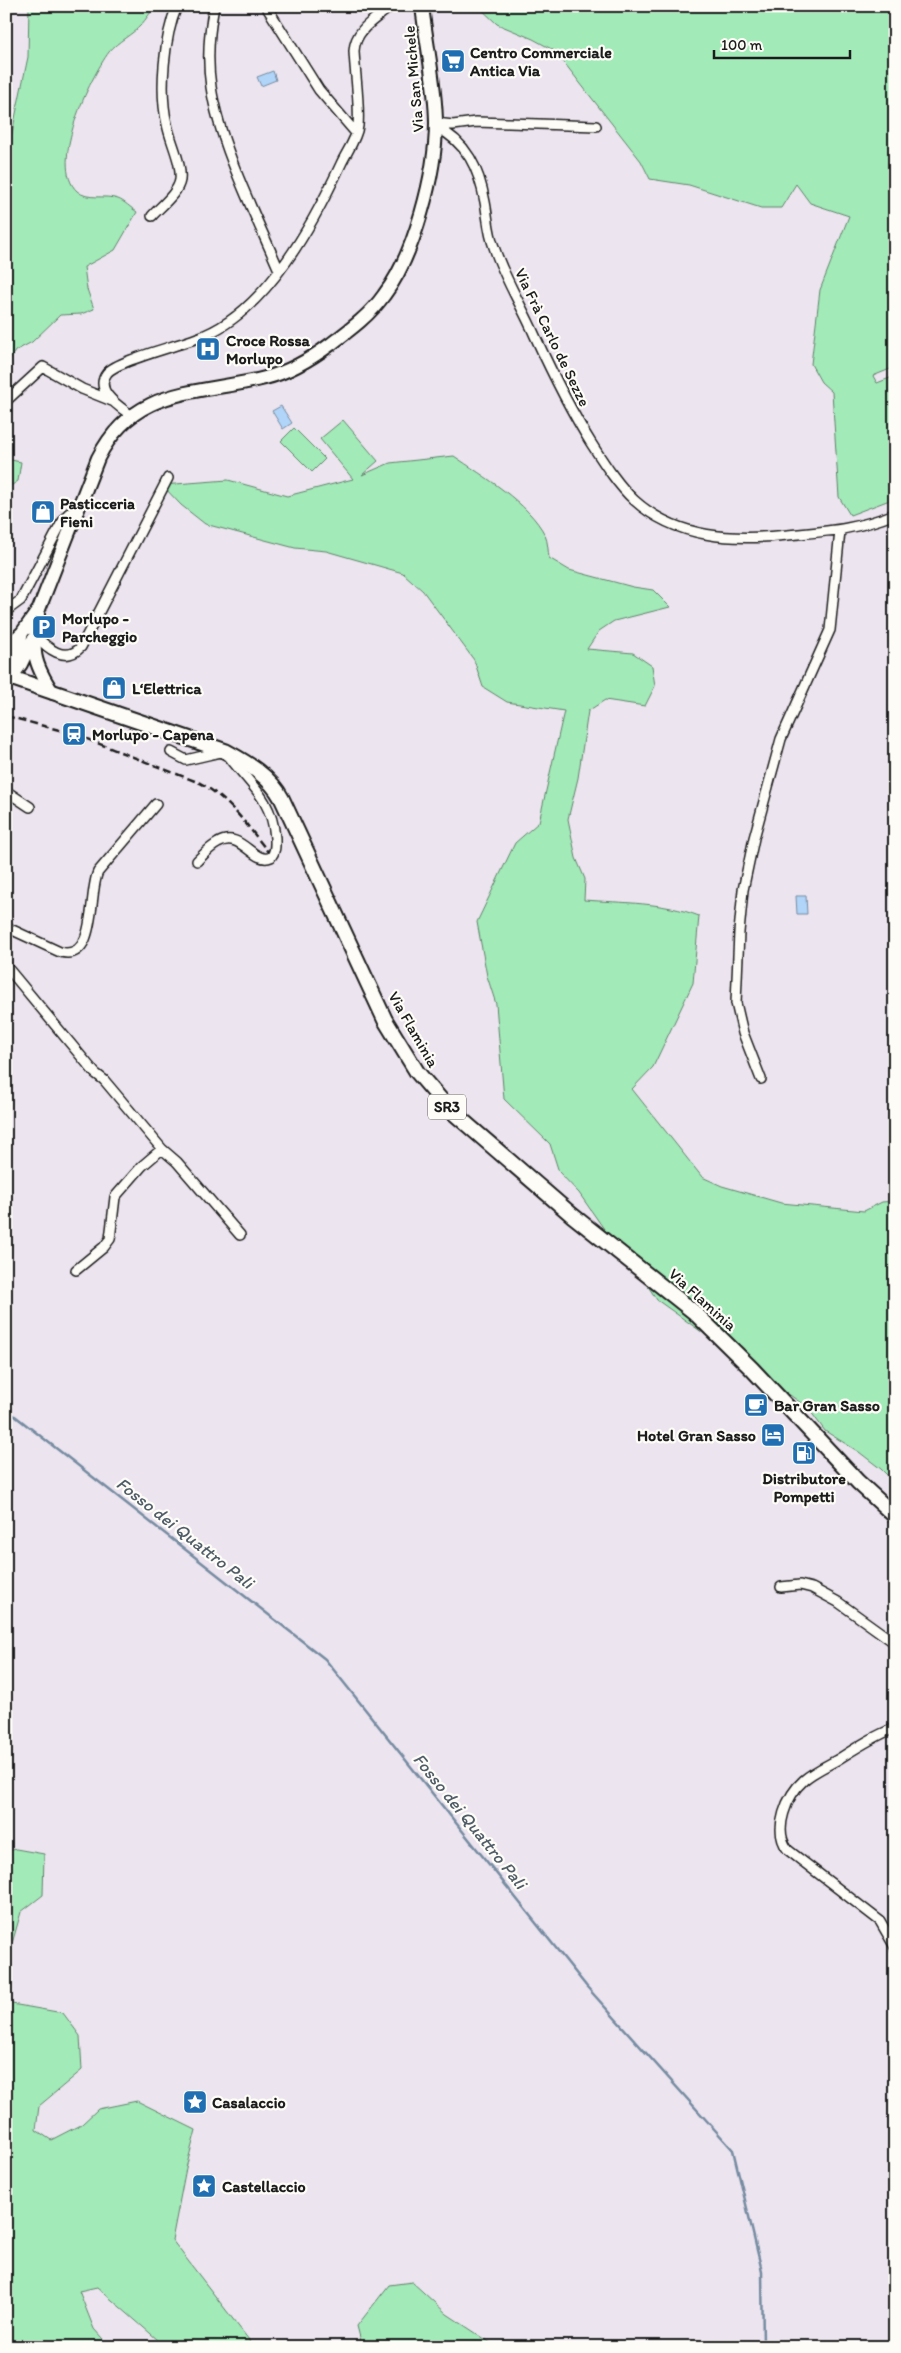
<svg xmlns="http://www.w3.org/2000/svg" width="901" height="2353" font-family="Itim,sans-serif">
<rect width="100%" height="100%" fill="#ece4ef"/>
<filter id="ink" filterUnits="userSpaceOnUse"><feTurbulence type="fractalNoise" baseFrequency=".02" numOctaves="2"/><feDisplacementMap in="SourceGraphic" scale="10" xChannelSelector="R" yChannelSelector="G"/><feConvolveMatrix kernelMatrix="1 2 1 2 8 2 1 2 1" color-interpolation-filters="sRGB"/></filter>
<g filter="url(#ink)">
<path fill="#a2eab8" stroke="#5f836a" d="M29,6H155C151,12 146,19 141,25C132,35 118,41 109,52C90,78 48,164 77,191C88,201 104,194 118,199C124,201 131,208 137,212L115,250L84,267L87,289L94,309L81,314L60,315L32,342L15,351L6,368V161L28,57Z
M478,6H895V367L873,376L877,383L895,376V498L850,515L839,497L832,392L821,382L811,364L820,290L849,216L810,203L796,184L781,208H761L689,185L650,179L641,161L555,51L533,39L497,24Z
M343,420L378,461L362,475L390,463L454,456C483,476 529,503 545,535C548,542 548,551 549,558L569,570L633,587L653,590L670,607L614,621L599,631L587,649L633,653L652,666L655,686L645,706L605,700L588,711L578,778L568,819L576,858L585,879L584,900C623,903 663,902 699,916L693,983L653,1067L632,1089L702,1177L722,1186L781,1203L864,1211L882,1202L895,1201V1483L881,1469L859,1452L825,1431L808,1408L657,1300L640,1274L620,1252L579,1193L559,1172L550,1144L504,1099L496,1004L487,976L477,922L515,843L539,822L564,711L507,702L483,687L474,660L423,591L403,573L326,551L295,548L205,524L181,505L162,485L228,480L287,496L353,479L320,439Z
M294,428L325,459L312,472L281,441Z
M6,459L21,462L18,481L6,489Z
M16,1849L44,1854L43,1895L21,1912L13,1940L6,1953V1852Z
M6,2003L63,2013L80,2036L82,2070L39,2106L36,2130L51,2140L82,2124L98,2109L137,2101L196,2130L186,2168L172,2240L249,2340L251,2347H166L97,2287L79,2291L94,2329L110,2347H6Z
M412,2282L447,2314L497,2347L362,2345L357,2326L389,2285Z"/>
<path fill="#b0d5f9" stroke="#758ba1" d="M273,71L276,80L261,86L257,77Z
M281,406L292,423L283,429L272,411Z
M796,896H806L807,914H797Z"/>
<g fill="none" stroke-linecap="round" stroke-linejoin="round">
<path stroke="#758ba1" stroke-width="2.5" d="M6,1409L325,1659L587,1987L733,2150L762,2271L763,2347"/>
<defs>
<path id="minor" d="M214,6C209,32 207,61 211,87C220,146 255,214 279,270
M266,6L319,90L356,133
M436,123L453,125L476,122L596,126
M436,127C467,142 479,169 485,202C488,217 488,232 494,247C504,278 522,306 535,336C552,373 569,408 591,443C604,463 617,484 634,500C677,539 734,541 788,535C830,531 854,530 895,514
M152,216C161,206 178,193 180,180C182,162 170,141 167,124C159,91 164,37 177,6
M6,401L43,367L82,389L112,401
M132,416C120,407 93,391 107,373C117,360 186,344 205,335C268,308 313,224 341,164C346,153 357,138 358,126C360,104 355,74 354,51C355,29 376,19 391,6
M6,611L21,600L61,524L68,514L80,505
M35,635C47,648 65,664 81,647L168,478
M171,752L186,760L225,751C247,783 272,796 275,838C275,845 276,851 271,857C253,865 241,829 218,843C210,847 203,855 197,861
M6,791L30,807
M6,927L60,952C98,962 88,892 98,872L156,804
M6,966L95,1073L104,1080L162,1149L177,1162L240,1235
M761,1079L743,1033L736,1003L739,932L743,890L754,838L781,739L830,630L840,531
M76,1270L104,1247L110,1239L115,1197L142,1166L162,1149
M781,1587L800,1585L812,1588L838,1602L895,1643
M895,1728C874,1736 856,1748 837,1760C826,1766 813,1772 804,1780C787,1795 772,1830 788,1850L880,1921L895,1947"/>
<path id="secondary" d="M38,614C32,651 32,661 53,693
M6,647L22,633L39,609L98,458C135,385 198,395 265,378C289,372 311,359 331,344C351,329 370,315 384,295C414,256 436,173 436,123C436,87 426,42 422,6
M11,677L13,659L21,636
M11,678L21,664L32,641"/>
<path id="primary" d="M6,676L225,751C247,763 270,776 282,799L385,1020L417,1072L448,1108L572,1215L694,1312L752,1369L858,1482L895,1516"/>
</defs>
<use href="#minor" stroke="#1c1c1c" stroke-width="12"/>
<use href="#secondary" stroke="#1c1c1c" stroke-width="16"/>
<use href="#primary" stroke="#1c1c1c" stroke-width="18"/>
<use href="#minor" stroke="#fdfcf7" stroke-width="9"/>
<use href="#secondary" stroke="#fdfcf7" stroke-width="12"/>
<use href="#primary" stroke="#fdfcf7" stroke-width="14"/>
<path stroke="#1c1c1c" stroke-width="2.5" stroke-dasharray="8 4" stroke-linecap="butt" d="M6,716L74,734L200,783C229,799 248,826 268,852"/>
</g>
</g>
<defs>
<symbol id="supermarket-square" viewBox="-11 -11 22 22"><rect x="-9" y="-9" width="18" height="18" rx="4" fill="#1f6fb2" stroke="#fdfcf7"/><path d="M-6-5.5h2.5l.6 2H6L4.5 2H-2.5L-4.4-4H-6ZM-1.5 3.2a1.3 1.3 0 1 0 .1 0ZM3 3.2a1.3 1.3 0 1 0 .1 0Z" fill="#fff"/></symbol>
<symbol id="hospital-square" viewBox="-11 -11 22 22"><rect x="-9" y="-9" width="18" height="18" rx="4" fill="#1f6fb2" stroke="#fdfcf7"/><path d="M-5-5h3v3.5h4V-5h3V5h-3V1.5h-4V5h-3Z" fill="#fff"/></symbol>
<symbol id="shop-square" viewBox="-11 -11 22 22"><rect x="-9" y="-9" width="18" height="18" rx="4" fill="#1f6fb2" stroke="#fdfcf7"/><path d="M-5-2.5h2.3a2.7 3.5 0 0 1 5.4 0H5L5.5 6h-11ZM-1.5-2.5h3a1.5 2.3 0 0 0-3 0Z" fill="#fff"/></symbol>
<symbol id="parking-square" viewBox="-11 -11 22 22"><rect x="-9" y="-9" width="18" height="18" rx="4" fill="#1f6fb2" stroke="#fdfcf7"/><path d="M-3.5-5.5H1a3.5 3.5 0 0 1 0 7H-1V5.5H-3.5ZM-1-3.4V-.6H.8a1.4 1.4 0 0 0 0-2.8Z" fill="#fff"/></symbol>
<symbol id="station-square" viewBox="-11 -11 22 22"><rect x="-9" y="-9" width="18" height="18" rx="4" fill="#1f6fb2" stroke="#fdfcf7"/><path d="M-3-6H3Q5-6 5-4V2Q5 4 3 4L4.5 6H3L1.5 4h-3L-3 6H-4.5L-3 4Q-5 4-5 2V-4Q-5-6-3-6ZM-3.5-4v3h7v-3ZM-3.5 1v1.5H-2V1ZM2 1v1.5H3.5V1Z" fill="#fff"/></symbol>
<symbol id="cafe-square" viewBox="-11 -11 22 22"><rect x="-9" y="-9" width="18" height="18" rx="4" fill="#1f6fb2" stroke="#fdfcf7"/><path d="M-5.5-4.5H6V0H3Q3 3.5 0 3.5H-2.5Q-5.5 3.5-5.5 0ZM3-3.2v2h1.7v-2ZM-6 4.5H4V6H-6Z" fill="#fff"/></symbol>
<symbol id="hotel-square" viewBox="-11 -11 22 22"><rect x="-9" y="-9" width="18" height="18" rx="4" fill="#1f6fb2" stroke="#fdfcf7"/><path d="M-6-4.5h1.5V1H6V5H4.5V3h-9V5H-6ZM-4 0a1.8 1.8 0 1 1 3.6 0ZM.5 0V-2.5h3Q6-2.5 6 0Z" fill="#fff"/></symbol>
<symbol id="fuel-square" viewBox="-11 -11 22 22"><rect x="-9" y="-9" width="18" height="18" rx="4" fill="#1f6fb2" stroke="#fdfcf7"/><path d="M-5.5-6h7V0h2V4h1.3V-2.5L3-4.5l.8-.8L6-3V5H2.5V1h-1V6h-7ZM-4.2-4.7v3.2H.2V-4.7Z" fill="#fff"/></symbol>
<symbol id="sight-square" viewBox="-11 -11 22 22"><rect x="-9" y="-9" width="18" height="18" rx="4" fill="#1f6fb2" stroke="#fdfcf7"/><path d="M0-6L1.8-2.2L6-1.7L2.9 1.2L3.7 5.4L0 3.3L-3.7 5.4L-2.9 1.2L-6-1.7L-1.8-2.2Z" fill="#fff"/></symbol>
</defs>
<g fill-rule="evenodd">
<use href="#supermarket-square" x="439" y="47" width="28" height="28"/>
<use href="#hospital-square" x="194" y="335" width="28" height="28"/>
<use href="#shop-square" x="29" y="498" width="28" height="28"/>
<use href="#parking-square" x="30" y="613" width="28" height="28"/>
<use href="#shop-square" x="100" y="674" width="28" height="28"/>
<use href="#station-square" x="60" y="720" width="28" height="28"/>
<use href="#cafe-square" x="742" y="1391" width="28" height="28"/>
<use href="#hotel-square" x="759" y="1421" width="28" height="28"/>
<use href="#fuel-square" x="790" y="1439" width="28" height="28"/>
<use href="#sight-square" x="181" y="2088" width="28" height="28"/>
<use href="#sight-square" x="190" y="2172" width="28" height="28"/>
</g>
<g text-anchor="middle" stroke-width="4.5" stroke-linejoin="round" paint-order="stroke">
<rect fill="#fdfcf7" stroke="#605f5e" stroke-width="1" x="428" y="1094.5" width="38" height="25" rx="4"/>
<g font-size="15" font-weight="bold" fill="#1c1c1c">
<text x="447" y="1112">SR3</text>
</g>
<g font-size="16" font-weight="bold" fill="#1c1c1c" stroke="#fdfcf7" text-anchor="start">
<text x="470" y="58">Centro Commerciale<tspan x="470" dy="18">Antica Via</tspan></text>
<text x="226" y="346">Croce Rossa<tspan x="226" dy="18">Morlupo</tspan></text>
<text x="60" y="509">Pasticceria<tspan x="60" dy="18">Fieni</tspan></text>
<text x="62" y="624">Morlupo -<tspan x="62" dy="18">Parcheggio</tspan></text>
<text x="132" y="694">L‘Elettrica</text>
<text x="92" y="740">Morlupo - Capena</text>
<text x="774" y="1411">Bar Gran Sasso</text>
<text x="756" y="1441" text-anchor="end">Hotel Gran Sasso</text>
<text x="804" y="1484" text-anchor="middle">Distributore<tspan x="804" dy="18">Pompetti</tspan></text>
<text x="212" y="2108">Casalaccio</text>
<text x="222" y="2192">Castellaccio</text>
</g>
<g font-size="16" fill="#1c1c1c" stroke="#fdfcf7">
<text transform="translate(413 79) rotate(-95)" y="6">Via San Michele</text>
<text transform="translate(553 337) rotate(64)" y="6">Via Frà Carlo de Sezze</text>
<text transform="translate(414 1029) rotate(60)" y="6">Via Flaminia</text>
<text transform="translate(703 1299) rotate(42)" y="6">Via Flaminia</text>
</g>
<g font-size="18" font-style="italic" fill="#505d69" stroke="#fdfcf7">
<text transform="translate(185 1533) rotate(38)" y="6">Fosso dei Quattro Pali</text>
<text transform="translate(470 1821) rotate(51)" y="6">Fosso dei Quattro Pali</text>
</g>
</g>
<rect width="901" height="2353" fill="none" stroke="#fdfcf7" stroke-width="25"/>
<rect x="12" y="12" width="876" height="2328" fill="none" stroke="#1c1c1c" stroke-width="2" filter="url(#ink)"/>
<path d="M714 50v8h136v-8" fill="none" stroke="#1c1c1c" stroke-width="2.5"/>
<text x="721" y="50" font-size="15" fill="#1c1c1c" stroke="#fdfcf7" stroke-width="4" paint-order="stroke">100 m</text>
</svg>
